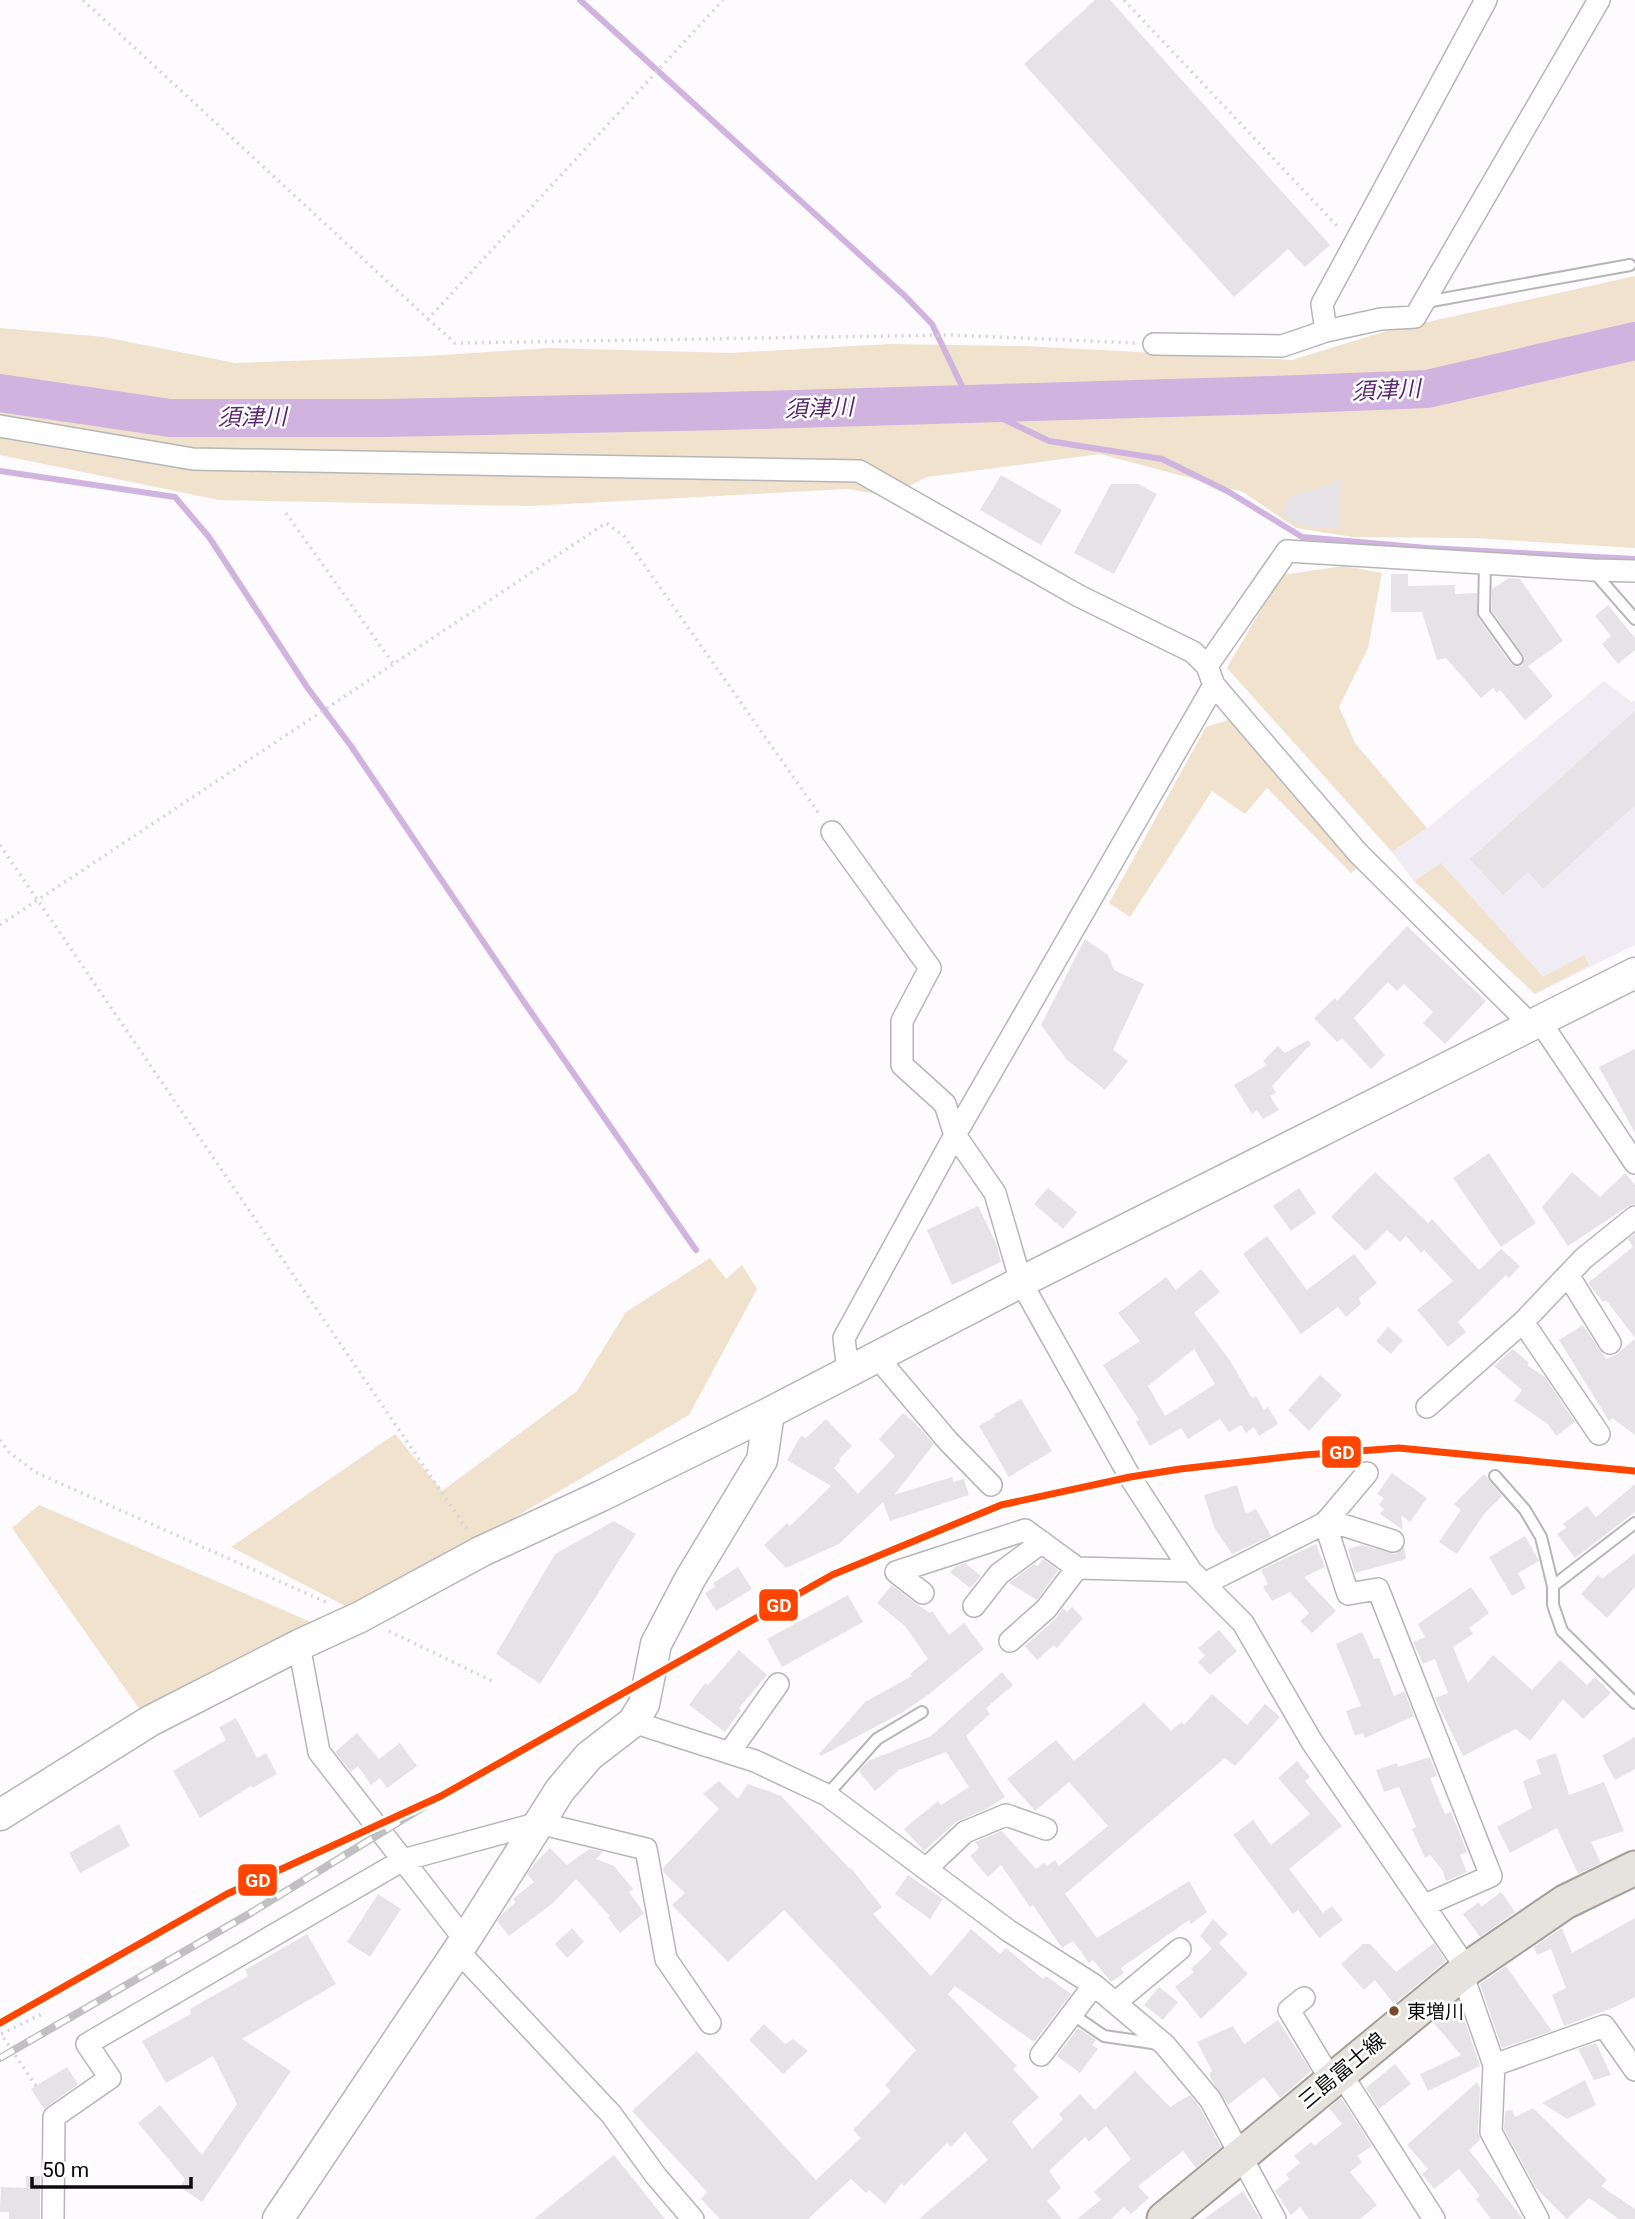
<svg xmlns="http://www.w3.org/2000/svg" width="1635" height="2219" font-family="Roboto,'Noto Sans JP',sans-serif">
<rect width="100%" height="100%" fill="#fdfbfe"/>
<path fill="#f0ecf3" d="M1604,681L1632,702L1635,700V945L1535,994L1414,881L1392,852L1427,828Z"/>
<path fill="#f0e2cc" d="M1635,276V548L1473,538L1353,537L1296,528L1243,492L1100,454L927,477L889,496L848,489L528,506L219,500L0,455V328L104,337L235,363L427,356L550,348L731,353L889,344L1024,346L1292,360L1383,332Z
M1344,566L1382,573L1368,648L1339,707L1355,743L1427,828L1392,852L1227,668L1281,575Z
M1231,719L1359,867L1351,873L1267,788L1245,814L1212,791L1130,917L1109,903L1206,727Z
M1441,863L1543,977L1584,955L1589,965L1535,994L1414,881Z
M710,1258L726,1279L742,1265L757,1289L689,1415L355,1611L231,1547L395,1434L442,1491L577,1391L626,1312Z
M39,1505L311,1622L143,1714L12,1528Z"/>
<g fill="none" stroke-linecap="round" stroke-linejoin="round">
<path stroke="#d0b3de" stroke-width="6" d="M580,0L905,296L932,324L970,403L1049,441L1162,459L1229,492L1302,537L1427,548L1635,559
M0,471L175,497L209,537L307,687L351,746L522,999L696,1250"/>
<path stroke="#d0b3de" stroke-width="38" d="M0,393L170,418H383L724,411L1275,395L1427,389L1635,341"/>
</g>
<path fill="#e5e3e5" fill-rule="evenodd" d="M1095,0H1110L1330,245L1305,267L1288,249L1234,297L1024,64Z
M1001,475L1062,510L1041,545L980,510Z
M1341,479L1339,528L1300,526L1281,514L1291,495L1308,492Z
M1111,484H1138L1157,494L1114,574L1074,553Z
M1391,574H1408V586L1455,585V594L1477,593L1478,618L1511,664L1517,667L1522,665L1525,658L1492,611V589L1509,578L1520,579L1563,641L1528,666L1553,696L1525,720L1500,690L1497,693L1493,688L1481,698L1446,658L1437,660L1422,612H1391Z
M1608,605L1635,638V650L1618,664L1602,644L1611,636L1595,616Z
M1635,711V805L1543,889L1528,872L1503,895L1470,859Z
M1407,926L1486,1001L1445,1044L1423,1023L1433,1012L1404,984L1397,991L1388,982L1354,1018L1385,1055L1371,1069L1342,1038L1337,1042L1314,1018L1335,998L1337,1001Z
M1085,939L1108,955L1114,970L1144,984L1113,1050L1128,1061L1105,1090L1067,1060L1041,1025Z
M1308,1040L1311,1044L1272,1086L1276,1093L1270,1096L1279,1110L1263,1119L1257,1110L1252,1114L1234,1085L1267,1065L1263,1061L1278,1046L1285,1053Z
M1635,1049V1133L1599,1067Z
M1489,1153L1536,1223L1501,1247L1453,1178Z
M1375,1172L1428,1223L1432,1219L1479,1270L1501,1249L1520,1266L1509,1278L1506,1275L1458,1322L1466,1332L1448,1347L1417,1310L1453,1281L1424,1250L1421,1253L1406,1236L1400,1242L1387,1230L1366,1251L1331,1217Z
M1572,1172L1600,1197L1625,1173L1635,1185V1204L1627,1207L1568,1246L1542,1207Z
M1048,1188L1077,1212L1063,1229L1034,1204Z
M1299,1188L1316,1213L1291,1231L1273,1206Z
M978,1206L996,1243L1001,1262L952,1285L927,1230Z
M1635,1234V1338L1606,1300L1603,1302L1588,1283L1633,1247L1628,1239Z
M1267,1236L1307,1290L1354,1254L1377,1283L1359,1298L1361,1304L1346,1317L1338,1307L1301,1334L1243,1254Z
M1201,1269L1220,1292L1194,1313L1229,1359L1252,1398L1256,1396L1264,1410L1268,1407L1278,1424L1259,1436L1254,1427L1246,1433L1241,1425L1229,1432L1220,1419L1188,1439L1181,1428L1150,1446L1136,1422L1139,1420L1103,1365L1140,1341L1118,1313L1166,1277L1176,1290ZM1194,1349L1215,1384L1165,1416L1148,1386Z
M1583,1325L1606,1359L1617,1354L1635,1339V1435L1612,1418L1609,1421L1559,1340Z
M1388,1327L1403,1340L1391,1354L1376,1341Z
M1513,1349L1529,1363L1527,1365L1545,1377L1575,1422L1556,1436L1548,1424L1514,1401L1522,1390L1494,1366Z
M1320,1375L1342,1395L1309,1431L1288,1410Z
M1021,1399L1052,1451L1009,1477L979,1426L996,1416L993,1415Z
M903,1413L914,1422L934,1444L894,1495L952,1477L953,1482L964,1479L969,1495L890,1521L883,1502L839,1544L786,1568L764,1545L787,1523L790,1526L831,1486L787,1460L801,1436L806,1438L826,1419L852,1446L839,1459L841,1460L834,1468L858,1494L895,1456L879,1439Z
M1392,1473L1427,1498L1410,1522L1401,1515L1403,1530L1380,1514L1384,1509L1379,1505L1384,1498L1377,1494Z
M1484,1474L1502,1496L1484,1514L1457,1554L1439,1542L1461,1510L1454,1504Z
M1635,1484V1512L1575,1558L1557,1534L1566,1528L1563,1524L1587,1506L1596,1517Z
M1237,1485L1246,1514L1256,1509L1271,1536L1232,1554L1214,1527L1204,1495Z
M614,1521L636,1534L540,1684L496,1654L555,1554Z
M1525,1536L1539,1561L1518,1573L1526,1588L1512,1596L1489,1557Z
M1316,1544L1325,1567L1304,1577L1336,1611L1312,1633L1300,1621L1309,1613L1290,1592L1272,1601L1263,1587L1268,1584L1261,1570Z
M1362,1545L1395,1554L1404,1547L1406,1559L1355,1573L1348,1549Z
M1635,1553V1587L1607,1618L1581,1594L1598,1575L1602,1579Z
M1043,1559L1058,1570L1037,1600L1009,1583L1034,1564L1038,1566Z
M965,1563L981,1576L970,1588L950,1572L955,1567Z
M738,1567L752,1589L716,1611L705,1593L715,1587L713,1583Z
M892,1585L915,1603L930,1613L932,1611L949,1635L964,1623L984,1649L928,1695L903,1712L821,1756L819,1754L865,1702L912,1676L910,1674L928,1659L905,1626L877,1603Z
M1471,1587L1489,1613L1469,1628L1473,1634L1453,1647L1468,1683L1493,1655L1532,1690L1560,1660L1587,1685L1595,1677L1611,1693L1583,1719L1563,1699L1530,1741L1516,1729L1463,1756L1435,1698L1448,1693L1435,1659L1423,1664L1413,1642L1425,1637L1418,1624Z
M848,1595L863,1622L782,1667L767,1639Z
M1072,1607L1083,1618L1057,1648L1054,1645L1037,1660L1025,1646L1055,1619L1063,1608L1067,1612Z
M1219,1630L1237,1651L1210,1675L1198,1662L1205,1656L1198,1648Z
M1362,1632L1374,1659L1379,1658L1394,1696L1404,1691L1414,1716L1365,1738L1363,1733L1355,1736L1346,1711L1361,1706L1336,1644Z
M739,1650L767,1675L739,1708L741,1710L725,1732L689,1705L705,1683L708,1685Z
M1002,1672L1013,1685L986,1708L990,1714L966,1736L1005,1797L988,1808L956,1822L924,1851L904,1829L938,1801L941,1805L969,1787L946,1752L899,1770L875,1791L859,1771L868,1761L931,1736Z
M1212,1694L1247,1725L1265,1704L1280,1717L1235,1766L1225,1758L1065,1894L1097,1938L1189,1881L1207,1912L1191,1924L1189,1920L1121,1968L1124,1973L1111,1982L1093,1960L1089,1963L1073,1941L1062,1948L1033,1905L1030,1907L1001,1865L988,1877L970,1856L979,1848L975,1842L1002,1831L1036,1869L1044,1863L1047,1866L1055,1860L1059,1866L1108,1826L1069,1782L1035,1811L1007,1779L1056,1740L1074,1761L1144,1703L1171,1731L1182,1722L1184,1725Z
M236,1718L257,1758L266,1753L277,1774L252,1788L251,1786L200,1818L173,1771L226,1740L219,1727Z
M357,1733L379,1759L400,1743L417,1766L387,1788L380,1778L371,1785L358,1766L351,1772L335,1752Z
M1635,1737V1769L1615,1780L1602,1756Z
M1556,1753L1569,1795L1604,1782L1624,1831L1591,1842L1601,1863L1578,1874L1557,1828L1510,1853L1497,1827L1532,1808L1523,1781L1541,1774L1536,1760Z
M1430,1757L1437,1776L1430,1778L1445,1814L1451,1812L1467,1852L1460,1855L1467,1872L1446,1881L1443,1871L1430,1855L1425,1858L1412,1829L1416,1827L1399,1787L1384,1792L1376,1770L1397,1763L1398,1767Z
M1297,1761L1310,1777L1305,1781L1342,1826L1289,1869L1323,1913L1332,1906L1343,1920L1319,1938L1298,1910L1293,1914L1233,1835L1253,1820L1271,1845L1310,1814L1278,1778Z
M719,1781L738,1799L748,1784L781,1796L850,1869L851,1868L882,1907L873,1914L931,1976L971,1929L1000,1954L1006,1948L1043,1979L1046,1976L1071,1994L1034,2042L955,1986L948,1994L1017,2066L1013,2069L1039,2097L1012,2122L1032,2149L1063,2119L1059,2114L1080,2094L1095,2110L1135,2071L1170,2107L1190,2095L1199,2106L1221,2147L1196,2168L1183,2151L1138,2186L1149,2198L1131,2214L1124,2207L1111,2219H1077L1101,2200L1094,2192L1131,2159L1106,2126L1089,2142L1085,2137L1049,2171L1061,2188L1047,2201L1062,2219H919L988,2160L965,2132L951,2147L947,2143L904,2186L902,2183L885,2204L869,2190L866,2193L851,2179L808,2219H720L701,2199L707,2192L632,2111L697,2051L816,2180L861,2138L853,2130L891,2091L885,2085L916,2050L784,1910L728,1962L672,1905L685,1893L664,1873L663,1868L719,1809L703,1794Z
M119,1824L130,1846L80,1873L69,1853Z
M550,1848L567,1865L589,1849L603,1852L596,1859L614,1866L633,1889L629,1892L644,1913L620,1933L608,1918L610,1916L576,1879L553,1903L509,1936L497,1921L502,1914L516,1902L513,1899L534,1882L527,1874L535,1863Z
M908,1875L943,1899L930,1919L895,1894Z
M1501,1892L1515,1912L1480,1937L1463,1914L1479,1902L1481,1907Z
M378,1894L401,1909L370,1957L347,1942Z
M1635,1918V1997L1615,2007L1564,2026L1552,1995L1566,1988L1551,1949L1537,1955L1534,1947L1562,1928L1572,1953Z
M1213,1919L1228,1934L1219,1943L1248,1974L1201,2019L1175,1987L1194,1972L1191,1969L1212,1949L1200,1936Z
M572,1928L584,1942L567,1958L555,1944Z
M307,1934L336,1984L242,2039L291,2071L202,2202L180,2187L185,2179L138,2123L160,2105L202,2155L237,2104L213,2056L166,2083L142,2041L191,2014L190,2009L248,1976L245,1970Z
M1434,1943L1446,1961L1394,2004L1375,1980L1364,1990L1341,1964L1363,1944H1370L1396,1972Z
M1506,1966L1552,2031L1502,2048L1480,1984Z
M1159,1987L1178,2002L1163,2020L1144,2005Z
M1458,2001L1480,2066L1428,2091L1420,2074L1461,2055L1433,2022Z
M1278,2020L1311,2071L1280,2098L1264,2077L1228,2105L1212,2081L1209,2074L1212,2071L1197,2042L1233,2026L1244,2044Z
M764,2024L785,2044L793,2039L808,2051L783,2074L749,2040Z
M1078,2028L1096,2040L1092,2045L1098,2049L1080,2073L1057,2056Z
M1596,2043L1611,2075L1594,2080L1578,2049Z
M1395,2064L1411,2084L1379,2109L1366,2088Z
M67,2067L78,2084L44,2109L31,2089Z
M1585,2080L1596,2105L1567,2119L1542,2103Z
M1477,2082L1480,2088L1478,2131L1480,2140L1469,2150L1523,2219H1491L1476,2199L1480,2196L1459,2169L1434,2189L1422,2174L1428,2169L1407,2145Z
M1341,2098L1372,2146L1357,2156L1362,2162L1350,2172L1377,2205L1360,2219H1309L1300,2207L1291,2215L1275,2191L1289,2179L1286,2174L1300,2163L1294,2156L1311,2142L1314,2146L1342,2124L1329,2108Z
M1533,2108L1607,2180L1601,2186L1635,2209V2219H1619L1589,2198L1567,2219L1536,2188L1504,2129L1505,2111L1512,2110L1515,2117Z
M614,2155L665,2219H534Z
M26,2176H40V2219H9V2212H0L1,2187L26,2188Z
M1243,2191L1260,2219H1204Z"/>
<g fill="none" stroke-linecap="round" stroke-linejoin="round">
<defs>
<path id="lane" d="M1426,302L1630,265
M1485,562L1484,613L1517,659
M1593,571L1635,619
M1495,1476L1525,1510L1541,1537L1553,1586V1605L1562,1631L1635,1703
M1553,1586L1635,1523
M827,1795L877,1739L922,1712
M1072,2014L1104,2036L1159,2044"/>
<path id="street" d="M1326,331L1381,319L1415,317L1599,0
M1154,344L1282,346L1326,331L1322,304L1486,0
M0,426L193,459L859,471L1079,596L1193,652L1207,666L1214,685L1358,853L1530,1024
M1207,666L1287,551L1593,570L1635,571
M832,832L930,968L902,1021V1065L945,1104L955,1135L995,1193L1021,1282L1130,1477L1191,1571L1243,1623L1312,1742L1467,1969
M1539,1020L1635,1163
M1568,1275L1610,1343
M1523,1322L1599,1434
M877,1357L948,1441L991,1485
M848,1371L844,1338L955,1135L1214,685
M1427,1407L1523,1322L1584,1258L1635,1217
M1327,1520L1393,1541
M1325,1523L1348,1594L1378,1589L1491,1876L1425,1905
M1206,1583L1325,1523L1367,1473
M923,1593L896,1572L1025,1530L1077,1568L1191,1571
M974,1606L999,1574L1042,1542
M1010,1641L1046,1609L1077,1568
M299,1645L319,1752L465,1940
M633,1722L755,1761L827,1795L1009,1931L1094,1985L1165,2045L1210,2099L1275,2219
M729,1753L778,1684
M926,1869L965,1832L1006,1815L1046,1829
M458,1951L611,2114L656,2176L693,2219
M1462,1973L1494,2065L1491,2132L1538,2219
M1304,1998L1289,2010L1331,2080
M1115,2003L1180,1949
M1041,2055L1094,1985
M1494,2065L1604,2026L1635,2070
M1340,2072L1434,2219
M53,2219L54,2117L110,2078L87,2044L403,1860L539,1823L646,1849L666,1959L710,2023"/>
<path id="secondary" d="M0,1815L150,1721L299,1645L360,1617L482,1551L601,1496L769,1413L1021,1282L1635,973
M278,2219L465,1940L560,1790L589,1756L633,1722L644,1704L656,1644L690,1579L762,1460L769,1413"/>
<path id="primary" d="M1164,2219L1467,1969L1565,1902L1635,1868"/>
</defs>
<use href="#lane" stroke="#b7b5b7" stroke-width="14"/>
<use href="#street" stroke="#b7b5b7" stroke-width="24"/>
<use href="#secondary" stroke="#b7b5b7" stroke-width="33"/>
<use href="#primary" stroke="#a49f97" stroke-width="37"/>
<path stroke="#d6d6d7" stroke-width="3.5" stroke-dasharray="2 5" stroke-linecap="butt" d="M83,0L428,319L723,0
M1124,0L1339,228
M428,319L455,343L951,335L1135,343
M286,513L394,665
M0,845L468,1531
M0,925L606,523L624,536L820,815
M0,1440L9,1452L35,1472L328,1603
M389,1631L492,1681
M36,2086L1,2034L42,2014"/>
<use href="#lane" stroke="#fffeff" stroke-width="10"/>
<use href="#street" stroke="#fffeff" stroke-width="21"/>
<use href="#secondary" stroke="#fffeff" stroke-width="30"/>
<use href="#primary" stroke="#e6e3df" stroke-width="33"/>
<defs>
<path id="rail" d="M0,2058L249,1914L441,1796"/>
</defs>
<use href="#rail" stroke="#c1c0c1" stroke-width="8"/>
<use href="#rail" stroke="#fff" stroke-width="5" stroke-dasharray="16" stroke-linecap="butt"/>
<defs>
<path id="rail-1" d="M0,2023L227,1894L441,1796L832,1575L1001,1505L1130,1477L1180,1469L1304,1455L1399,1448L1635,1471"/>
</defs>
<use href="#rail-1" stroke="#fff" stroke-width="12"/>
<use href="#rail-1" stroke="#ff4500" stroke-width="7"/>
</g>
<circle fill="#7a4b2a" stroke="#fff" stroke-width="2.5" cx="1394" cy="2011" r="6"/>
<g text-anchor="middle" stroke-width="5" stroke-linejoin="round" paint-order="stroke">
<g font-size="19" fill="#0c0b0c" stroke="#fff" text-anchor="start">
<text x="1407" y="2018">東増川</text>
</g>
<g font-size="21" fill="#0c0b0c" stroke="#fff">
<text transform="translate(1342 2071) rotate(-40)" y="7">三島富士線</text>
</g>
<g font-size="23" font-style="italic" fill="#5a2870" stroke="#fff">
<text transform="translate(1386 390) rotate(-3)" y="8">須津川</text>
<text transform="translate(819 408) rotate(-2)" y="8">須津川</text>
<text transform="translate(252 417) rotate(-1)" y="8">須津川</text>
</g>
</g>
<g stroke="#fff" stroke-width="2.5">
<rect x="1321" y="1435" width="41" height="34" rx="7" fill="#ff4500"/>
<rect x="758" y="1588" width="41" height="34" rx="7" fill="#ff4500"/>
<rect x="237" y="1863" width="41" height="34" rx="7" fill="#ff4500"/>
</g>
<g font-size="19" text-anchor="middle" font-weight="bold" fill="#fff">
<text x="1342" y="1459">GD</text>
<text x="779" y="1612">GD</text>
<text x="258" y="1887">GD</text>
</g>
<path d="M32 2177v10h159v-10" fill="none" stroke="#0c0b0c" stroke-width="3.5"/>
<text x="42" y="2177" font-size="21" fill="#0c0b0c" stroke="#ffffff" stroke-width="5" paint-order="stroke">50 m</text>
</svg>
